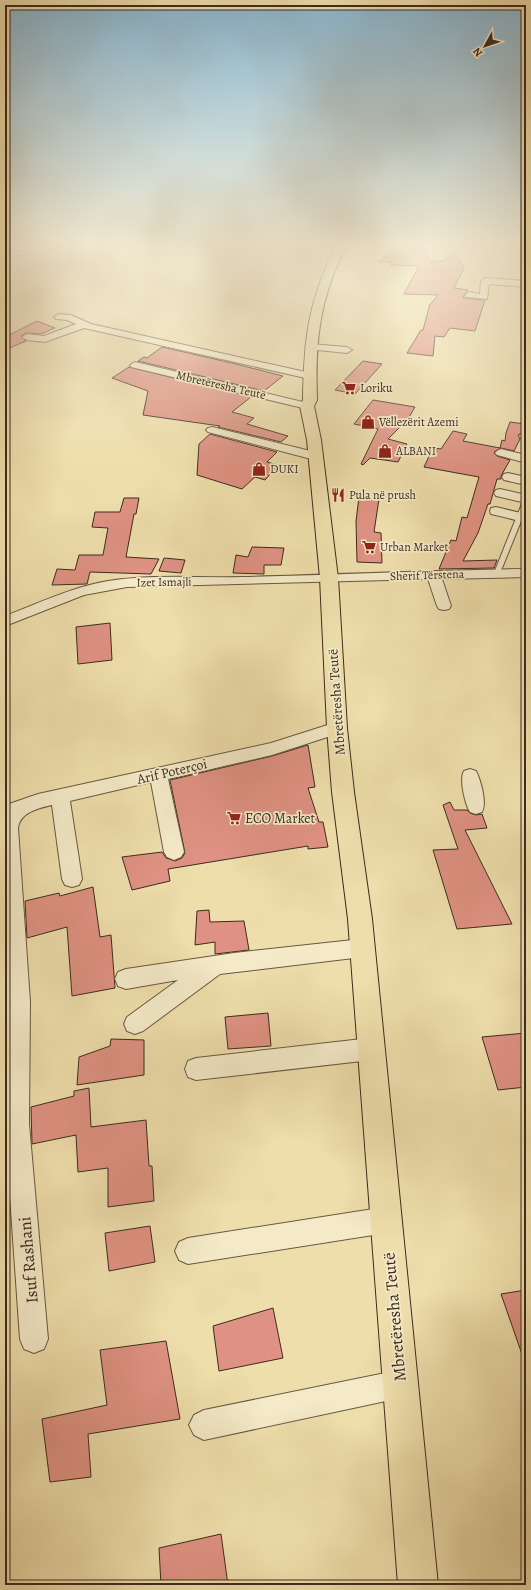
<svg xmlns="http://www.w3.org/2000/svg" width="531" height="1590" font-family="Alegreya,serif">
<rect width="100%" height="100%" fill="#eedeab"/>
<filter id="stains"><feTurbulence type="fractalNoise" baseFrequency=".005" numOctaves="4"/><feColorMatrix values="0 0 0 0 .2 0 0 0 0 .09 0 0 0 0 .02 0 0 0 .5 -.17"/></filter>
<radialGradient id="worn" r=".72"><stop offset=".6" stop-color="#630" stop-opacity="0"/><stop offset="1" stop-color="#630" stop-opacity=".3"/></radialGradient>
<path fill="#df9283" stroke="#3d2b1f" d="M398,246H423L430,261H444L454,251L464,268L454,288L468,290L464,295L463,298L485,300L475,331L450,328L444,337L435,336L433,356L407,353L421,330H423L430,304H431L438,295L404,294L419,266L391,265V262H379Z
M37,321L55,328L41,334L26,333L21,336L26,341L5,350V337Z
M162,347L236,364L283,376L264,391L138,361L144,357L147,358Z
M363,361L382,364L355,394L335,390Z
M129,367L251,397L232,412L254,418L247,424L288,436L281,442L218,427L220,426L143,415L148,391L112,378Z
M373,400L415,407L408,419L388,439L407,444L398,462L370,458L363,465L361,464L378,429L354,424Z
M510,422L525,424L523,432L518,435L520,439L514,451L501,448L494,452L497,456L510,460L501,476V479H497L490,504H488L478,533L463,561L497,560L494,568L439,569L451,540L456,541L462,517L467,518L479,477L424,467L433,448L441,449L453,431L467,434L463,441L500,448L502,440L505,441L506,433Z
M210,434L277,452L267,462L278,465L265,480L255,477L242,489L197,475L199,444Z
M359,497L379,499L374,532L381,533L382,563L357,562L356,521Z
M124,498H139L136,514H134L126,557L159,559L151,574L90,572L87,584L52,585L57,569L75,570L79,555H103L108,528L92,527L95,512H120Z
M252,547L284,548L281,565H264V574L233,573L236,555L248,557Z
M164,558L185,560L181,573L159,571Z
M110,623L112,660L78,664L76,627Z
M308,745L315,787L308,788L319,822H323L328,847L308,849V846L168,869L170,881L132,890L122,857L162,852L166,858L175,861L182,858L185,853L170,780L272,756Z
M450,802L454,810H467L470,813L476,815L482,814L487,828L465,830L512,924L457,929L433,850L458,849L443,805Z
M93,887L100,937L111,935L115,988L72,996L67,927L27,938L25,901L59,893L60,896Z
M209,910L210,922L244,921L249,950L215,954V942L195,945L197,911Z
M268,1013L271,1046L228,1049L225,1017Z
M526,1033V1087L498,1090L482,1037Z
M111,1039L144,1040V1075L77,1085L79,1057L110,1046Z
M89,1088L91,1127L146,1120L149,1166H152L154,1201L108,1207V1168L78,1172L76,1135L32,1144L31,1107L74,1096V1091Z
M150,1226L155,1262L109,1271L105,1233Z
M526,1290V1359L524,1360L501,1294Z
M273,1308L283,1358L219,1371L213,1326Z
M166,1341L180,1419L88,1434L91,1477L50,1482L42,1419L107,1405L100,1350Z
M221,1534L228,1585H161L159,1548Z"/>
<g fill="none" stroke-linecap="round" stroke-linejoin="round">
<defs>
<path id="service" d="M526,499V509L500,573L497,575L495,574L494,573L523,501Z"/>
<path id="minor" d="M44,246H63L5,258V254Z
M485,278L526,281V287L489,284L487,299L466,297L465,295L469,292L480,294L481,281Z
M59,314L71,315L91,324L310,373L315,376L310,379L84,328L45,342L27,340L22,337L27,334L44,336L76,324L67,320L56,319L54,317Z
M310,344L347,347L352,350L347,353L307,349L305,347L307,345Z
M135,362L307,403L312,406L307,409L131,367L130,365Z
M212,427L319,453L321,456L319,459L315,460L208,432L206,430L208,428Z
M525,433L526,439L521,438L519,436L521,434Z
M501,449L526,455V463L497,455L495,453L497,451Z
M508,473L526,477V485L504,480L502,477L504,474Z
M500,489L526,495V503L496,496L494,493L496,490Z
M496,507L525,514L526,518L520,521L491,514L490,511L491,508Z
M526,569V577L442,579L451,606L449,609L444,610L439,609L437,606L428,579L127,587L84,595L5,626V616C39,603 72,587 108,581C152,574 197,578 241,577C336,575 431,570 526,569Z
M337,722L343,724L345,728L343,732L272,755L168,779L184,852L181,857L174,860L167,857L164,852L151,782L70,801L82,879L79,885L72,887L65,885L62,879L52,805C39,808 20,812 18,828L30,1002L29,1124L48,1339L44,1349L34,1353L24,1349L20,1339L5,1124L8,1002L5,934L6,809L9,804L38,794L271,743Z
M470,769L476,771C481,781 487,803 482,812L476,814L470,812C465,804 459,779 464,771Z
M362,939L369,942L372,948L369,954L362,957L220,974L143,1031L135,1034L127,1031L124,1024L127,1017L178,980L126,989L118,986L115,979L118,972L126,969L234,953Z
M371,1038L379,1041L382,1049L379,1057L371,1060L196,1080L188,1077L185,1069L188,1061L196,1058Z
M386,1207L395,1211L399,1220L395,1229L386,1233L188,1264L179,1260L175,1251L179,1242L188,1238Z
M400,1370L410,1374L414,1384L410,1394L400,1398L204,1440L194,1435L189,1425L194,1415L204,1410Z"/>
<path id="primary" d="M336,246H346C319,300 315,341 317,400L314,406L321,440L338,578L347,728L354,792L372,919L438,1585H398L348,919L332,792L327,728L320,578L307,440L300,406L303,400C304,339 308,301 336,246Z"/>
</defs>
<use href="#service" stroke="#695842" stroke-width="2"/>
<use href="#minor" stroke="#695842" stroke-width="2"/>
<use href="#primary" stroke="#3d2b1f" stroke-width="2"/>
<use href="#service" fill="#f4eac8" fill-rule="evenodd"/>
<use href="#minor" fill="#f4eac8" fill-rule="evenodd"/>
<use href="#primary" fill="#eedeab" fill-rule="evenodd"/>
</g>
<linearGradient id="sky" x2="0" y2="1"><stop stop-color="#89b7d2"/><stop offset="0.52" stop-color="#f7f0d9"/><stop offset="1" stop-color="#f7f0d9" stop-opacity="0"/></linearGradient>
<rect width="531" height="469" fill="url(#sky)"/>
<defs>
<symbol id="supermarket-bare" viewBox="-9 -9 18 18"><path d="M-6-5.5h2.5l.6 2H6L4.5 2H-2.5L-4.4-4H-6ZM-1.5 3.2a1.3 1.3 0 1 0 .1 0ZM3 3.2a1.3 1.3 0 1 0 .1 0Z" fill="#8f2418" stroke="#f4eac8" stroke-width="2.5" paint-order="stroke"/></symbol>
<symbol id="shop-bare" viewBox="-9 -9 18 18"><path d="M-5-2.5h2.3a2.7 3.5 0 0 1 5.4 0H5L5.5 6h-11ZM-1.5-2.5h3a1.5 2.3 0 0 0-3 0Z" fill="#8f2418" stroke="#f4eac8" stroke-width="2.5" paint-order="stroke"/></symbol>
<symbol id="restaurant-bare" viewBox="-9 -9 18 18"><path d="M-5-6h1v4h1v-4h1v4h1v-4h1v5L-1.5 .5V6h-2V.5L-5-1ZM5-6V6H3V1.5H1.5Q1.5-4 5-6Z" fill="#8f2418" stroke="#f4eac8" stroke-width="2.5" paint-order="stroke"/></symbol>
</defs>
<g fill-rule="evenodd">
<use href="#supermarket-bare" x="339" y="378" width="20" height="20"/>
<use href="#shop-bare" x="358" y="412" width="20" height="20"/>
<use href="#shop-bare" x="375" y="441" width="20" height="20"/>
<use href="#shop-bare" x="249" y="459" width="20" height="20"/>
<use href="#restaurant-bare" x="328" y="485" width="20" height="20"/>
<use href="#supermarket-bare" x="359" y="537" width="20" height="20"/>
<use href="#supermarket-bare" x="224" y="808" width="20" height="20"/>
</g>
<g text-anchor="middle" stroke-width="3.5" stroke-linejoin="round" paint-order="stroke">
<g font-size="12" fill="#3d2b1f" stroke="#f4eac8">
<text transform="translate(221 385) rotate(13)" y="4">Mbretëresha Teutë</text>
<text transform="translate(427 575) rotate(-2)" y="4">Sherif Tërstena</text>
<text transform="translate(164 582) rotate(-1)" y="4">Izet Ismajli</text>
</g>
<g font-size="12" fill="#3d2b1f" stroke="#f4eac8" text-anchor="start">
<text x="360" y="392">Loriku</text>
<text x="379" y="426">Vëllezërit Azemi</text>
<text x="396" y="455">ALBANI</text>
<text x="270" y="473">DUKI</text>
<text x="349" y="499">Pula në prush</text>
<text x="380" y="551">Urban Market</text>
</g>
<g font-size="14" fill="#3d2b1f" stroke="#f4eac8">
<text transform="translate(336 702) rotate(-94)" y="5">Mbretëresha Teutë</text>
<text transform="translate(172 771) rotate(-13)" y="5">Arif Poterçoi</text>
</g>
<g font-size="14" fill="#3d2b1f" stroke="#f4eac8" text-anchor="start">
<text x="245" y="823">ECO Market</text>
</g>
<g font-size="17" fill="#3d2b1f" stroke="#f4eac8">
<text transform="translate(28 1260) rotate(-95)" y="6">Isuf Rashani</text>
<text transform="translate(394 1317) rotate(-95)" y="6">Mbretëresha Teutë</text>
</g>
</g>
<rect width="531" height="1590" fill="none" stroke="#eedeab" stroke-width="20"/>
<rect x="6" y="6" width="519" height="1578" fill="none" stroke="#3d2b1f" stroke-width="2"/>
<rect x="10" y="10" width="511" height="1570" fill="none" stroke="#3d2b1f"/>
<g transform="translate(485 46) rotate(230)" stroke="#f4eac8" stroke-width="3" paint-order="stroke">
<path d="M0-3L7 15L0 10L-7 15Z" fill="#3d2b1f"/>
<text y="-6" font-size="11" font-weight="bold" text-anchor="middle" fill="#3d2b1f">N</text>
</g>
<rect width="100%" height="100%" filter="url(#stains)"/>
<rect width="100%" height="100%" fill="url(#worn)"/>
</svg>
